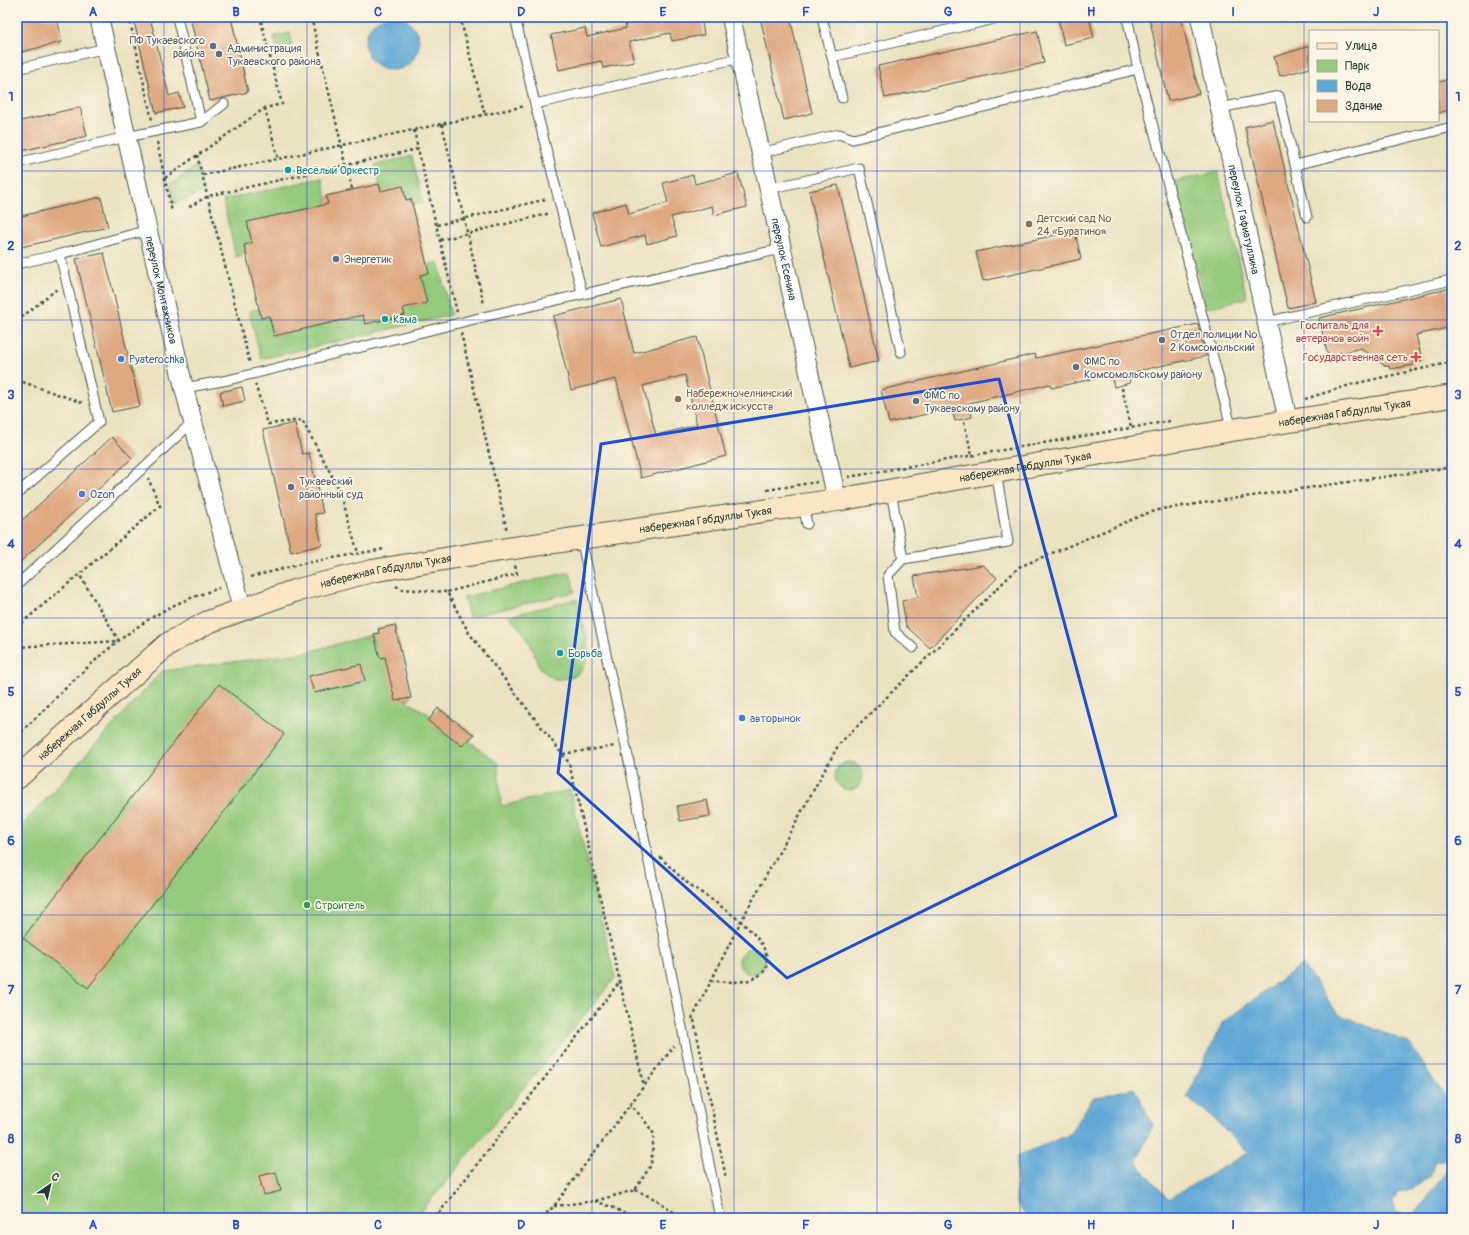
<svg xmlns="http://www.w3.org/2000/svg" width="1469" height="1235" font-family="Pangolin,sans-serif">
<rect width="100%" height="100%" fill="#fcf5e5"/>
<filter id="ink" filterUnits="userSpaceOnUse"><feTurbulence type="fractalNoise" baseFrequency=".025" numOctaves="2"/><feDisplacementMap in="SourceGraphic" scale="8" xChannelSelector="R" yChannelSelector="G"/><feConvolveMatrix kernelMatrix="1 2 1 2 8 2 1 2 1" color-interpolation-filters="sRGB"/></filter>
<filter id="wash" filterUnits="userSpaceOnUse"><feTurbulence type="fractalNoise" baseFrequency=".012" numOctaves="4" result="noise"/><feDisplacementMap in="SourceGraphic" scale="16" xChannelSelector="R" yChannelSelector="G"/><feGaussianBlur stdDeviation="0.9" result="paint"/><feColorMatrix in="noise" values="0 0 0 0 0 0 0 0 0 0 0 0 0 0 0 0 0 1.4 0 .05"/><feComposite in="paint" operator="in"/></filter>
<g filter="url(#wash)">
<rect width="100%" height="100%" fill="#ebe2c0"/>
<path fill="#94ca7d" stroke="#5a8458" d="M290,33L292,46L277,49L274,36Z
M412,156L423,203L413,205L411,199L406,200L381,191L375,165Z
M197,166L204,192L174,204L170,185Z
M1218,172L1247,298L1206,308L1175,181Z
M322,178L328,204L247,222L252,243L244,245L246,254L236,257L223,200Z
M438,262L451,315L261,359L249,311L259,309L261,318L269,316L274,336L363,315H405L403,308L426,303L420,275L427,265Z
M570,572L575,592L469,617L464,597Z
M577,599C584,627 605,680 556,679C536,671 538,661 530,643C525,633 516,624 509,616Z
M395,625L411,698L405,700L432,716L438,708L474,735L469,741L498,763L501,806L570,790L615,978L416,1218H17V831L162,671L303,653L379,633L378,629Z
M835 776a14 14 0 1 1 28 0a14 14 0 1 1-28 0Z
M739 961a13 13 0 1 1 26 0a13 13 0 1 1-26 0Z"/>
<path fill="#5ea7d6" stroke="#3e7285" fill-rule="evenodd" d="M365 43a27 27 0 1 1 54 0a27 27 0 1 1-54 0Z
M1302,964L1338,1014L1409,1043L1452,1107V1218H1027L1016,1202L1017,1156L1069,1135L1093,1098L1134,1088L1153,1125L1136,1162L1168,1199L1248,1153L1210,1115L1187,1097L1222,1023ZM1445,1159L1450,1167L1412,1217L1396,1212L1393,1202L1398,1192L1414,1188L1431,1175L1434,1162Z"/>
<g id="blocks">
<path fill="#dea881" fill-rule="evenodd" d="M34,17H57L62,42L17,53V21Z
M133,17H150L169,96L179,93L183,107L156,113Z
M190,17H231L248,92L210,101Z
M624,17H701L704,35L672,41L670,33L629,42L634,62L603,68L601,61L559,70L551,35L585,28L587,37L626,28Z
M760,17H790L812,113L784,120Z
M1058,17H1089L1094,38L1064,45Z
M1149,17H1181L1199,94L1168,101Z
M1037,31L1044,63L885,98L878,66Z
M1310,46V68L1280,76L1274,57Z
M1452,79V109L1438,113V82Z
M80,107L87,136L17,152V122Z
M1273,120L1316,302L1288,308L1245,127Z
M738,173L747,207L714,215L712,206L671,217L677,236L647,244L645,235L601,247L592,213L626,203L629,214L668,203L663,183L693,175L695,184Z
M379,184L381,191L403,186L406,200L411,199L429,273L420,275L427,303L403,308L405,315L365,324L363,315L274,336L269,316L261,318L259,309L244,245L252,243L247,222L328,204L326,196Z
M838,185L879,361L849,368L809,191Z
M101,197L108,227L17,248V217Z
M1075,231L1081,259L983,281L976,252Z
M104,253L140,406L112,412L76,259Z
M1452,288V327L1416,335L1422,360L1414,362V365L1390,369L1389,366H1385L1361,348L1328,356L1319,318Z
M621,299L634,353L697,337L726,456L641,478L616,379L571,390L553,316ZM685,375L697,425L656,435L643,386Z
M1198,324L1206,356L1128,373L1130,383L1114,387L1111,375L1051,388L1050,384L969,403L972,417L955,421L952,408L889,423L881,390L1035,354L1036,358Z
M242,387L245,401L223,406L220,392Z
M295,423L302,454L309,453L323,513L315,514L322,545L291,552L263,430Z
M112,437L132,458L17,565V525Z
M983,565L997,578L930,648L906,626L902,601L918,597L914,576Z
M395,625L411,698L395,701L385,657L380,658L374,634L379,633L378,629Z
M361,664L365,681L314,693L309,676Z
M219,684L284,734L88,988L23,938Z
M438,708L474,735L462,746L428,721Z
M707,800L710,816L680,821L677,806Z
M276,1172L281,1191L264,1195L259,1176Z"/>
</g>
</g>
<g filter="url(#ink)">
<use href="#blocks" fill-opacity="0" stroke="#3e5649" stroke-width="1"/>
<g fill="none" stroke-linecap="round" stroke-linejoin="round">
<defs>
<path id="lane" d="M177,17L201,122
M515,17L535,104L582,293
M822,17L842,98
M1127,17L1138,69L1232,430
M832,57L1003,17
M17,69L106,48
M535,104L740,58
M1220,108L1279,96L1307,217
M760,153L839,134L853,139L1138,69
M17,163L126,137L201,122L224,104
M1295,165L1452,127
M768,189L859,168L901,352
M17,264L60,254
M1266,322L1452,280
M184,388L228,380L487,316L781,249
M891,491L903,559L1008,542L996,472
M17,494L99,422L60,254L148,230
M803,505L807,524
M581,538L627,752L720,1218
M903,559L888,575L895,632L913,648
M17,585L185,429"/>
<g id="street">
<path id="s1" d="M99,17L184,388L242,609"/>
<path id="s2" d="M731,17L837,500"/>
<path id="s3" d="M1200,17L1288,421"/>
</g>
<g id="secondary">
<path id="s4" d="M17,778L168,644L208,622L294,591L372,571L474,554L837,500L1232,430L1452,396"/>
</g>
</defs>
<use href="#lane" stroke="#3e5649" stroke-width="11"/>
<use href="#street" stroke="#3e5649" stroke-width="20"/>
<use href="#secondary" stroke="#3e5649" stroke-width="24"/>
<path stroke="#3e5649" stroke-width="2.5" stroke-dasharray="3 3" stroke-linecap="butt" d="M129,17L152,120
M311,17L352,189
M460,17L485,115
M265,108L278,159
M442,124L484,305
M414,130L418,149
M157,142L172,212
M197,155L250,364
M203,175L525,106
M165,178L265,108L282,104L260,17
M189,207L208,196L418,149L457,312
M437,225L547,199
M440,240L551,213
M17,321L57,289
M461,333L507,531
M17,380L83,403
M255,384L268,424L302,420L340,491L358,553
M1122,388L1131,427
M1305,399L1353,384L1452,362
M964,422L972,455
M848,477L1170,421
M767,490L817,482
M251,577L305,563L384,549
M396,586L401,589L447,592L469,633L569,763L644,1086
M447,592L517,574L515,565
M17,627L160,506L148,478
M17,647L119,641L79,574
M17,736C63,692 107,642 163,611C180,601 200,595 219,588
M563,754L615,746
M660,857C668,865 676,873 684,880C705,898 776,935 766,967C764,975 752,980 744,981C734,983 722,981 711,981
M692,1019L741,921L839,744L1019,567L1145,514L1162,509L1452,467
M694,1020L726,1178
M635,1190L657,1200L682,1218
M595,1201L614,1208L634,1218
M554,1206L595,1201L635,1190L651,1165L654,1134L642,1117L630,1105
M435,1218L619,983
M542,1218L554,1206L674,1046"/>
<use href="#lane" stroke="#fff" stroke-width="9"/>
<use href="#street" stroke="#fff" stroke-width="18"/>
<use href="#secondary" stroke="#fbe6c4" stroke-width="22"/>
</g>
</g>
<path fill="none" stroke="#1d4ed8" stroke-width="3" stroke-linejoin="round" d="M999,379L1116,816L787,978L558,773L601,444Z"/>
<path fill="none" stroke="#1d4ed8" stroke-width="1" stroke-opacity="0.55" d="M164,17V1218M307,17V1218M450,17V1218M592,17V1218M734,17V1218M877,17V1218M1020,17V1218M1162,17V1218M1304,17V1218M17,171H1452M17,320H1452M17,469H1452M17,618H1452M17,766H1452M17,915H1452M17,1064H1452"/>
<g fill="#5c6f8a" stroke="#fcf5e5" stroke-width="1.5">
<circle cx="213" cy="46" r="4"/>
<circle cx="219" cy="54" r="4"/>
<circle cx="336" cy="259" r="4"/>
<circle cx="1162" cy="340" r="4"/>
<circle cx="1076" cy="367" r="4"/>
<circle cx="916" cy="401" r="4"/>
<circle cx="291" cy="487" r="4"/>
</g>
<g fill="#0f9aa8" stroke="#fcf5e5" stroke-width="1.5">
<circle cx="288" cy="170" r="4"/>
<circle cx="385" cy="319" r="4"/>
<circle cx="560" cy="653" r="4"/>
</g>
<g fill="#8d6e63" stroke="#fcf5e5" stroke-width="1.5">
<circle cx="1029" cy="224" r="4"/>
<circle cx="678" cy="399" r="4"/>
</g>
<g fill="#e0444e" stroke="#fcf5e5" stroke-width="1.5">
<path d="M1376 325h4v4h4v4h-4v4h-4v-4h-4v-4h4z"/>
<path d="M1414 351h4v4h4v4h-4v4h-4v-4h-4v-4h4z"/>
</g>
<g fill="#3f7fe0" stroke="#fcf5e5" stroke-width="1.5">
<circle cx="121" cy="359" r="4"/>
<circle cx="82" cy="494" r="4"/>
<circle cx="742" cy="718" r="4"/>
</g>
<circle fill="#2e9e5b" stroke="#fcf5e5" stroke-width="1.5" cx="307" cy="905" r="4"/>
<g text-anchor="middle" stroke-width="3.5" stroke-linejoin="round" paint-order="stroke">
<g font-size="11" fill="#4e5e75" stroke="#fcf5e5" text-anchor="start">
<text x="205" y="44" text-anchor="end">ПФ Тукаевского<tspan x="205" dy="13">района</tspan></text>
<text x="227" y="52">Администрация<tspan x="227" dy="13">Тукаевского района</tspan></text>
<text x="344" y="263">Энергетик</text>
<text x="1170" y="338">Отдел полиции №<tspan x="1170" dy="13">2 Комсомольский</tspan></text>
<text x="1084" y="365">ФМС по<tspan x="1084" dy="13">Комсомольскому району</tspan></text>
<text x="924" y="399">ФМС по<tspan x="924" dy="13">Тукаевскому району</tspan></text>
<text x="299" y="485">Тукаевский<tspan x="299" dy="13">районный суд</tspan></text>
</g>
<g font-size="11" fill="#0d838f" stroke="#fcf5e5" text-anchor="start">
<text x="296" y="174">Весёлый Оркестр</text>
<text x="393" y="323">Кама</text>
<text x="568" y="657">Борьба</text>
</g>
<g font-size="11" fill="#785e54" stroke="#fcf5e5" text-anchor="start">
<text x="1037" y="222">Детский сад №<tspan x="1037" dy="13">24 «Буратино»</tspan></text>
<text x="686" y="397">Набережночелнинский<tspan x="686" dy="13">колледж искусств</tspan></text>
</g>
<g font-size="11" fill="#1f3d34" stroke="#fcf5e5">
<text dy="4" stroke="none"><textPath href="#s3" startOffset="207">переулок Гафиатуллина</textPath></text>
<text dy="4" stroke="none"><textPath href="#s2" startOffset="248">переулок Есенина</textPath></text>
<text dy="4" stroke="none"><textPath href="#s1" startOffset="280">переулок Монтажников</textPath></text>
<text dy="4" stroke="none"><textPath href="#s4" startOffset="1405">набережная Габдуллы Тукая</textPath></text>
<text dy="4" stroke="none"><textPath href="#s4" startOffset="1081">набережная Габдуллы Тукая</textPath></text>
<text dy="4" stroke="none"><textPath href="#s4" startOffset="757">набережная Габдуллы Тукая</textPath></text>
<text dy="4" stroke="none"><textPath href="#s4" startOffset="433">набережная Габдуллы Тукая</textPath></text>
<text dy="4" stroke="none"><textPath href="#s4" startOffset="97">набережная Габдуллы Тукая</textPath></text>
</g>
<g font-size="11" fill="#be3a42" stroke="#fcf5e5" text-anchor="end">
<text x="1369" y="329">Госпиталь для<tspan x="1369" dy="13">ветеранов войн</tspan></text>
<text x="1408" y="361">Государственная сеть</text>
</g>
<g font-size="11" fill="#366cbe" stroke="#fcf5e5" text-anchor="start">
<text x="129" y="363">Pyaterochka</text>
<text x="90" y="498">Ozon</text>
<text x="750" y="722">авторынок</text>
</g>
<g font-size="11" fill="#27864d" stroke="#fcf5e5" text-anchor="start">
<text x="315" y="909">Строитель</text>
</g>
</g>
<rect width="1469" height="1235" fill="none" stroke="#fcf5e5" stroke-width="44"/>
<rect x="1309" y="30" width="130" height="92" fill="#fcf5e5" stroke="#a4ab9e"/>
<rect x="1317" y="43" width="20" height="6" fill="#fbe6c4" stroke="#a4ab9e"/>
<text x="1345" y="50" font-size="12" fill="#1f3d34">Улица</text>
<rect x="1317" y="60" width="20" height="12" fill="#94ca7d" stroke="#a4ab9e"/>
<text x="1345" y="70" font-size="12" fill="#1f3d34">Парк</text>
<rect x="1317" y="80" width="20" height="12" fill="#5ea7d6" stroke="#a4ab9e"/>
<text x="1345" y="90" font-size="12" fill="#1f3d34">Вода</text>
<rect x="1317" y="100" width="20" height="12" fill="#dea881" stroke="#a4ab9e"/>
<text x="1345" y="110" font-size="12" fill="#1f3d34">Здание</text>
<g transform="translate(50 1185) rotate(34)" stroke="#fcf5e5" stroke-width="3" paint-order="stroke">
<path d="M0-3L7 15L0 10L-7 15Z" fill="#1f3d34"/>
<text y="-6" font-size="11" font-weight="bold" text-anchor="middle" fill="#1f3d34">С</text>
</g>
<rect x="22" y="22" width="1425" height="1191" fill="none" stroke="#1d4ed8" stroke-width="1.5"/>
<g font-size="13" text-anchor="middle" font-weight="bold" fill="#1d4ed8">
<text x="93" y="16">A</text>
<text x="236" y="16">B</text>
<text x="378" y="16">C</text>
<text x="521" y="16">D</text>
<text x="663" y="16">E</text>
<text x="806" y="16">F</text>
<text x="948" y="16">G</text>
<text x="1091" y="16">H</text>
<text x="1233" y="16">I</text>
<text x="1376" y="16">J</text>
<text x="11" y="101">1</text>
<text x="1458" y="101">1</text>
<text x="11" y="250">2</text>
<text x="1458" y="250">2</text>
<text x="11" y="399">3</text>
<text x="1458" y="399">3</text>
<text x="11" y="548">4</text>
<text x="1458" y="548">4</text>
<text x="11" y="696">5</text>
<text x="1458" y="696">5</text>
<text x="11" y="845">6</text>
<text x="1458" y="845">6</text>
<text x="11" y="994">7</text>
<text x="1458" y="994">7</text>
<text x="11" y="1143">8</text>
<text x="1458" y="1143">8</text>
<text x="93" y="1229">A</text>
<text x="236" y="1229">B</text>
<text x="378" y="1229">C</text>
<text x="521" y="1229">D</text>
<text x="663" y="1229">E</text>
<text x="806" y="1229">F</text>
<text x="948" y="1229">G</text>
<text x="1091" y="1229">H</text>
<text x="1233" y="1229">I</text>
<text x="1376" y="1229">J</text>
</g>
</svg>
